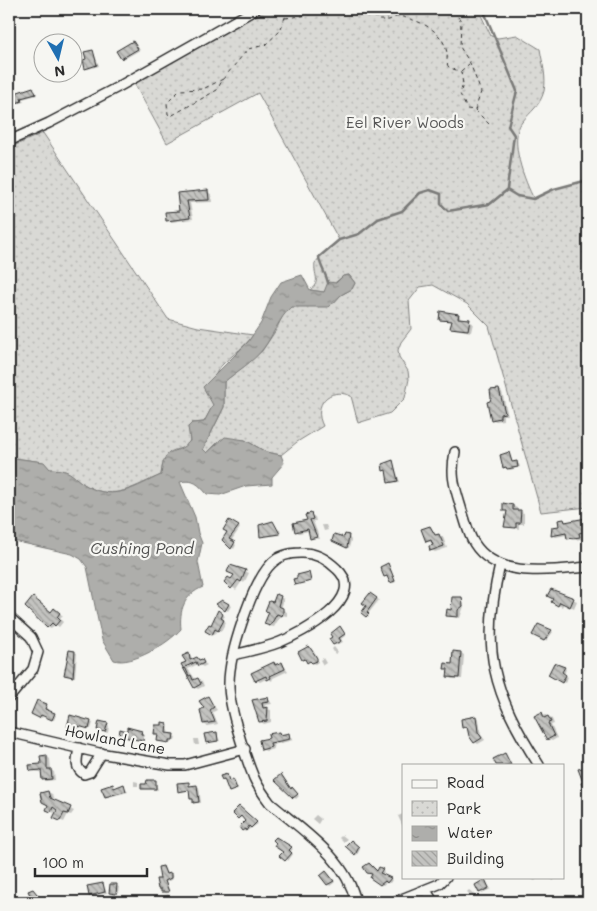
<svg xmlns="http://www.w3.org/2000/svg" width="597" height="911" font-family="Mali,sans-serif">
<defs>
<pattern id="park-dots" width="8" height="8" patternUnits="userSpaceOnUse" patternTransform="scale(1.25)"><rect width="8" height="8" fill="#d9d9d5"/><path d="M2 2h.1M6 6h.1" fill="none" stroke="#babab7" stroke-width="1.8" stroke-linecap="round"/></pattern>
<pattern id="water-ripples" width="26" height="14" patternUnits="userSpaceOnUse" patternTransform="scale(1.25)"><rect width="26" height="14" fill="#aeaeab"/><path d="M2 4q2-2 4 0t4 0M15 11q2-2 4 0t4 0" fill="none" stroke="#8e8e8b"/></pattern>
<pattern id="building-back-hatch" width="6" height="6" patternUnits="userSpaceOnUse" patternTransform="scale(1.25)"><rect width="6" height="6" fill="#c3c3c0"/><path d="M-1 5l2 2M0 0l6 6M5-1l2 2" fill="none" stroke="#9f9f9c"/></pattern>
</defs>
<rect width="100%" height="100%" fill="#f6f6f2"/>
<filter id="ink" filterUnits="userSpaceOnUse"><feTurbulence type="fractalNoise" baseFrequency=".02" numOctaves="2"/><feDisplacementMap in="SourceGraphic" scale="10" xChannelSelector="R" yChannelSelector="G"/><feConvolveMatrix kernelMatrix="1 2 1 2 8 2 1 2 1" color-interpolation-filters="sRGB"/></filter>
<g filter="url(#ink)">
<path fill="url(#park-dots)" stroke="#828280" d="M267,9H478L491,36L498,38L517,35L540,49C542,62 547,77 544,91C540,106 531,111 522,122C508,139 525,182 534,199L554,189L584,181L588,169V507L541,512L489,326L467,304L433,285L420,287L409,301L411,329L401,342L398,350L399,357L408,371L409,379L405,398L390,413L358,423L351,396C329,386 312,405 323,426L297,442L281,455L266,452L245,440L221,439L207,453L203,450L224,407V382L262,351L276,330L284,313L291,307L334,303L341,295L352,289L355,283L349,275L343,276L324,292L310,290C322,281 313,275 315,263L326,250L339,240L258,93L167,143L134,83Z
M43,133L168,319L198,327L253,335C244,349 224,360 218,370C213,378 210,396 213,405L204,422L192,423C191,428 191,434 190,439C186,458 164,437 161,475C136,485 115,502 87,486C70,476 74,470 50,469L43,462L14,458L9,450V148Z"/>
<path fill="url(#water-ripples)" stroke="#7a7a78" d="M302,275L310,290L324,292L328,282L336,283L343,276L349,275L355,283L352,289L341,295L328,307H291C279,318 273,336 263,349C253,362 236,372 224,382V407L203,449L207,453L225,437L245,440L266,452L281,455L284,463L272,477V484L246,486L220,495L207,494C198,484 194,479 180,482L195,517L198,533L202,543L198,562L203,587C184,595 179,610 181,629C169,643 132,666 114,660L102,640L87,567L81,559L72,554L9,540V450L14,458L44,462L50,469C74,470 70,476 87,486C115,502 136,486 161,475C165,442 173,459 190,441L188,427L192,423L204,422L213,405L203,387L248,342L261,323L271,297L281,282Z"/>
<path fill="#0003" d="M133,42L140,50L124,59L122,58Z
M93,51L99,66L88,69L86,68L88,60Z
M33,89L37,95L22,99L24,102L12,104L9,97Z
M207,192L211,194L212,202L190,203L193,219L171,222L168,220L180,212L178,194Z
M459,315L462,319L473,323L471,332L455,329L452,327L453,322L440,319Z
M499,390L502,392L508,415H503V420L496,421L492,419Z
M509,453L513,463L519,464L520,467L510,470L504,467Z
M393,462L400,482L391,483L387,471L384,470Z
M513,506L517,508V511L524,513V524H519V529L505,526L508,512L504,510Z
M311,515L315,517L316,521H313L320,539L311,538L309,531L299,533L296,531L308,521Z
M585,519L588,521V533L582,534L583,539L572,540L567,535L556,537L552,535L561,527L564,520L568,522Z
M230,522L240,528L231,541L236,545L234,549L223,540L228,532Z
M273,523L276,529L280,530L281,535L261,537Z
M322,525H326L328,530L324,531Z
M430,527L437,536L443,537L447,548L435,552L431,550L433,543L427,541Z
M349,537L351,540L349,548L333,540Z
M388,565L396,582L393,583L389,577H385Z
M245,571L249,573L244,583L242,581L236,590L226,582Z
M308,574L312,582L296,584Z
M552,590L577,601L574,608L564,603L562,607L553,602L554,599Z
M370,594L379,600L368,614L369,617L362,612L367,606Z
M277,596L284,599L281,609L287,612V616L281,615L274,627L269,626Z
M461,599L464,606L460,618L448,616Z
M222,601L231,606L228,611L218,604Z
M55,609L63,616L60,619L63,622L59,627L55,624L51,629L47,627Z
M218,612L225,616L222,620L226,622L221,631L218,629L214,635L207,630L212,627Z
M538,626L553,632L546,641L534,634Z
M342,629L346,635L341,639L343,642L336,645L334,644Z
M309,647L316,654L318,662L315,664L303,659Z
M334,647L338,652L335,654L332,649Z
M70,651L77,653L75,677L65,675Z
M461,653L464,655L462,679H452L448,677L449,670L446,668L453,665Z
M189,654L193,660L197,658L207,665L203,667L198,664L188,669L196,680L202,681L204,686L198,689L195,687L183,665L188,662Z
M323,658L326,663L323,665L320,660Z
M274,663H282L288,671L273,678L272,681L268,678L260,682L256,680Z
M564,668L566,669L564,675L568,677L565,683L549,675Z
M208,698L217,710L213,712L218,724L207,726L204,724Z
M268,698L272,704L265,705L266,709L271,710V722L264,724L260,721L254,701Z
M38,702L48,706L46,711L56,715L54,720L43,715L42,718L33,714Z
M542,713L552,719L554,724L551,725L557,738L552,741L548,739Z
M71,717L93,723L91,729L80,726L79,730L71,727Z
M476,717L479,719L481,735L485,740L478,744L475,742L469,729L464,727Z
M107,724L109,726L108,733L98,730Z
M167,724L169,725L168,735L176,737L175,740H171V743L158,741L159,734L156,733Z
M216,733L220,741L207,742Z
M279,733L288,735L293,740L273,745L274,749L266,751L262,749L270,739Z
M194,739H198L199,745H195Z
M47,756L50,759L51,770L54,772L55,780L46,781L43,779L42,772L31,771L42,765Z
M9,759L12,768L9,769Z
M586,768L588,772L587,793L585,792Z
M226,775L231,782H235L238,790L230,791L223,779Z
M283,777L292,790L299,796L296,799L276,780Z
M134,781L138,782V786H134Z
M155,781L158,790L143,788L148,785Z
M189,783L191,787H199L201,803H197L191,798L190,791H179Z
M113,785L116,789L124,786L128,792L108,797L106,796Z
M48,792L52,794L54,801L74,811L71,815L68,814L64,822L55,818L59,810L57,808L54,813L48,809L50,804Z
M242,809L258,824L245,832L241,827L247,821L243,817L239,818Z
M403,814V827L398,816Z
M316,815L321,819L318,824L312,819Z
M342,835L347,839L343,842L339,838Z
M281,840L293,849L290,852L293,854L288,861Z
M353,843L360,849L357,855L347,846Z
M163,867L168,875H172L173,879L166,882L170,892L165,893L169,895V898L164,899L163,896L168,895L159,889Z
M380,869L384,872L382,875L392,880L390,883L387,882L383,885L371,877Z
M326,872L335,882L330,886L322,876Z
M528,877H538L535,881Z
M547,877H555L554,881Z
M485,881L491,889L482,893L480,892Z
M103,884L107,893L90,896Z
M117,886L119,887L118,894L111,892Z
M33,890L42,900L39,902H27Z
M469,890L474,894L472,896L467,892Z"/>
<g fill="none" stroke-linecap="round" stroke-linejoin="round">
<path stroke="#7a7a78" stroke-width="2.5" d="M483,9L517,91L508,126L514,135L507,189
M328,283C326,273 320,267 319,257L339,240L359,234L378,219L402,211L420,193L430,190L441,194V204L448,211L490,204L507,190L517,196L533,199L554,189L584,181L588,169"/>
</g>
<path fill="url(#building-back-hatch)" stroke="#2b2b2b" d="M133,41L138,49L121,59L116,51Z
M93,50L97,65L85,69L83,60L86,59L84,52Z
M33,87L36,94L21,98L22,101L11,105L9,95Z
M208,190L209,200L187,201L190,218L166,221L165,212L179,211L177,193Z
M440,311L459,314L458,318L470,319L468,330L450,328L452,321L439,320Z
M499,389L505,413L500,414V418L491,420L487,402L490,401L491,398L490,390Z
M509,452L512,462L517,461L518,467L507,469L506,467L503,468L500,455Z
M393,460L398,481L388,483L386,470L383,471L382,464Z
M503,503L513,505V510H521L520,523H516V528L504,527L507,511H503Z
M311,513L313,519L310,520L317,537L310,539L308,529L295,532L293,523L307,520L305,515Z
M586,518L588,531L579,533L580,537L567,539L566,533L551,536L552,527L559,526L558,520L564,519L565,522Z
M229,520L239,526L229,539L235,542L231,549L222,540L227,532L223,530Z
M273,521L280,534L260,537L259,525Z
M430,526L435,535L439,534L444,546L430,551L429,546L433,545L431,540L426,542L421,529Z
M334,534L344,537L345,534L349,535L347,548L332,541Z
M388,563L395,581L390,583L387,576L384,577L380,567Z
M230,565L246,570L241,582L238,580L231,589L224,582L228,577L231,579L234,575L227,572Z
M309,572L311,581L295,585L293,579L297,578V575Z
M551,589L574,598L570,607L560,602L558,606L551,602L553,599L547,596Z
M370,593L377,598L367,612L369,614L366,617L361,613L366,606L362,603Z
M276,594L281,596L278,606L283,608V613L282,616L277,614L270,626L264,624L269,612L265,611L269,601L273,602Z
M33,597L51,612L54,608L60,613L57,617L60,620L55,626L52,623L47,628L25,607Z
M452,597H462L463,606L458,610V617L446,616L447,609L451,610Z
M222,600L229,604L225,611L216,604Z
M218,610L223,614L221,618L224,620L218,631L215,629L212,635L205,631L209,624L211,625Z
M538,624L552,630L544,641L532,635Z
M340,626L345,634L339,638L341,641L333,645L329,639L332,637L330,634Z
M309,646L317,658V661L312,663L310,661L307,663L305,659L302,660L298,652Z
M69,650L75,651L73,677L64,675Z
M453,651L461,652L459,678L447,677L448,669H444L445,663L452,664Z
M189,653L190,660L197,657L199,660L202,659L204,663L198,666L196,662L185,667L189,676L191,675L193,680L198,678L201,684L194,688L181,664L186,662L182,656Z
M274,662L275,665L282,662L285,669L270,676L271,678L267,680L266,676L255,681L251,673Z
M554,663L565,667L562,672L566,675L562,683L548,675Z
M208,696L214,707L210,710L215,722L203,724L200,710L204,708L199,701Z
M268,697L269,702L262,703L263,708L268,707L267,721L259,722L252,700Z
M37,700L47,704L45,709L55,713L52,720L41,715L39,718L31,714Z
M542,712L544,718L548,716L551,722L548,723L554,736L547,740L534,716Z
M70,715L91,721L89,729L78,726L77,729L67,727Z
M476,716L478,732L482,738L474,743L469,736L467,727L462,728L461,719Z
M99,721L108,723L105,732L97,730Z
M162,722L167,723L166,733L174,734L173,740H169V743L157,741L158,734H154L155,725H162Z
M127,727L142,731L141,734H144L143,741L119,736L120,729L127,731Z
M217,732L218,741L206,743L204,734Z
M279,732L280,735L289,733L290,739L270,743L271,747L261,750L259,740L269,738L268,734Z
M505,753L511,765H496L493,759Z
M47,755V769H51L52,779L42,780L41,770L30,771L29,765L41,764L40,756Z
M586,767L588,792L584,793L581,783L583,782L578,769Z
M227,774L229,781L233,779L237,789L229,792L224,779L222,780L220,776Z
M281,774L291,789L292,787L298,794L293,798L274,780Z
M147,780H156V789H141V784H146Z
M189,782V786L197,785L199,802L193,803V799H190L189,790L178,792L177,783Z
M113,784L114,788L124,784L126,791L105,797L101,788Z
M48,791L50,798L71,807L68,814L64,813L60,821L53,818L57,810L53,807L51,812L46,810L48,805L42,802L40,793Z
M239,806L257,822L251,828L249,826L246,831L245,829L242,831L239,827L245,821L241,816L238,819L232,813Z
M276,837L292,847L289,850L292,853L285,861L279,856L283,852L274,846L276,843L273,840Z
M351,840L359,847L355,855L345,846Z
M369,863L377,871L379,867L383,869L380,873L391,878L387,883L385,881L380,885L370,878L372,874L367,873L363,867Z
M163,866L166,874L171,873V878L165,881L169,892H161V889H158L156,879H160L158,867Z
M326,871L334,881L327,885L320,876Z
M485,879L489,888L479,893L475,885Z
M103,883L105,892L89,896L87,886Z
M110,884H117L116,894L109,893Z
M33,889L41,899L35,902H19L24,900L25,902L27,901L26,898L30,895L28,891Z"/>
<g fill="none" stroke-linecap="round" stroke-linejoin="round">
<defs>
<path id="minor" d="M9,141L49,123L118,87L256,9
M455,452C450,477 455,487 462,511C466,522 468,534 474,543C497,580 552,570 588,567
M500,565C480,649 493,694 539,765
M9,617L31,637L38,652L33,669L9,698
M233,655C249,651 265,648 280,642C302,633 369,598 337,569C327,559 314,552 300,553C290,553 279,556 272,563C252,582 229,655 229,683C228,705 245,756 254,778C258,787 264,795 270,803C303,831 346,858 356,902
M9,732L99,753L170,765H185L245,749
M79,748C77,759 74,768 84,774L90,772L102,753
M426,890L433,902
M394,902L439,884L446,877"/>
</defs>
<use href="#minor" stroke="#2b2b2b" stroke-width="12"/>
<path stroke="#2b2b2b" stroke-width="1" stroke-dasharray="4 4" stroke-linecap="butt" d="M368,9L378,20H389L398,16C418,20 443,29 447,53C448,58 445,65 450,68C453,69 457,70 461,72L463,84L460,94L467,109L475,110L481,92L470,63L460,47L461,21L453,9
M285,18L309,15L316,9
M461,71L469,64
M223,79L203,89L180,90L167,103L168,114L171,116L217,90L223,79L248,49L265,45L280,31L288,9
M475,110L489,124"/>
<use href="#minor" stroke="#f6f6f2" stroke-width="9"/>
</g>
</g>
<g text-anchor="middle" stroke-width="4.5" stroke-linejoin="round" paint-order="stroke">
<g font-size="15" fill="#565656" stroke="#f6f6f2">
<text x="405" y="128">Eel River Woods</text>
</g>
<g font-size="15" fill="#2b2b2b" stroke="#f6f6f2">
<text transform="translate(115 740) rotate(11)" y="5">Howland Lane</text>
</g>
<g font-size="16" font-style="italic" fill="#525251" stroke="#f6f6f2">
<text x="142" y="554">Cushing Pond</text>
</g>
</g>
<rect width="597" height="911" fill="none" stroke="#f6f6f2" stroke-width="30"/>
<rect x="15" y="15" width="567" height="881" fill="none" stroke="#2b2b2b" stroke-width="2" filter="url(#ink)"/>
<rect x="402" y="764" width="162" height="115" fill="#f6f6f2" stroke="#a5a5a2"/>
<rect x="412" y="780" width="25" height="8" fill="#f6f6f2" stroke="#a5a5a2"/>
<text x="447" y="788" font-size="15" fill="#2b2b2b">Road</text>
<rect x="412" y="801" width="25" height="15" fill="url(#park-dots)" stroke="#a5a5a2"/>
<text x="447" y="814" font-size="15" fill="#2b2b2b">Park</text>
<rect x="412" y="826" width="25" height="15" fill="url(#water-ripples)" stroke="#a5a5a2"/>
<text x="447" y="838" font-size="15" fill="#2b2b2b">Water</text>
<rect x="412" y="851" width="25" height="15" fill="url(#building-back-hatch)" stroke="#a5a5a2"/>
<text x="447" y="864" font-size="15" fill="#2b2b2b">Building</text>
<g transform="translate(58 58) rotate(172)"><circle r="24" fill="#f6f6f2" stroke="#a5a5a2"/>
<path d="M0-4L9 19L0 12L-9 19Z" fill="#1f6fb2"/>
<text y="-8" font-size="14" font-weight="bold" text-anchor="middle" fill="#2b2b2b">N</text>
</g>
<path d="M35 868v8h112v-8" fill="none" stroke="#2b2b2b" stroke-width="2.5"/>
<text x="42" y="868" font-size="15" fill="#2b2b2b" stroke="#f6f6f2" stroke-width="4" paint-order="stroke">100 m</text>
</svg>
